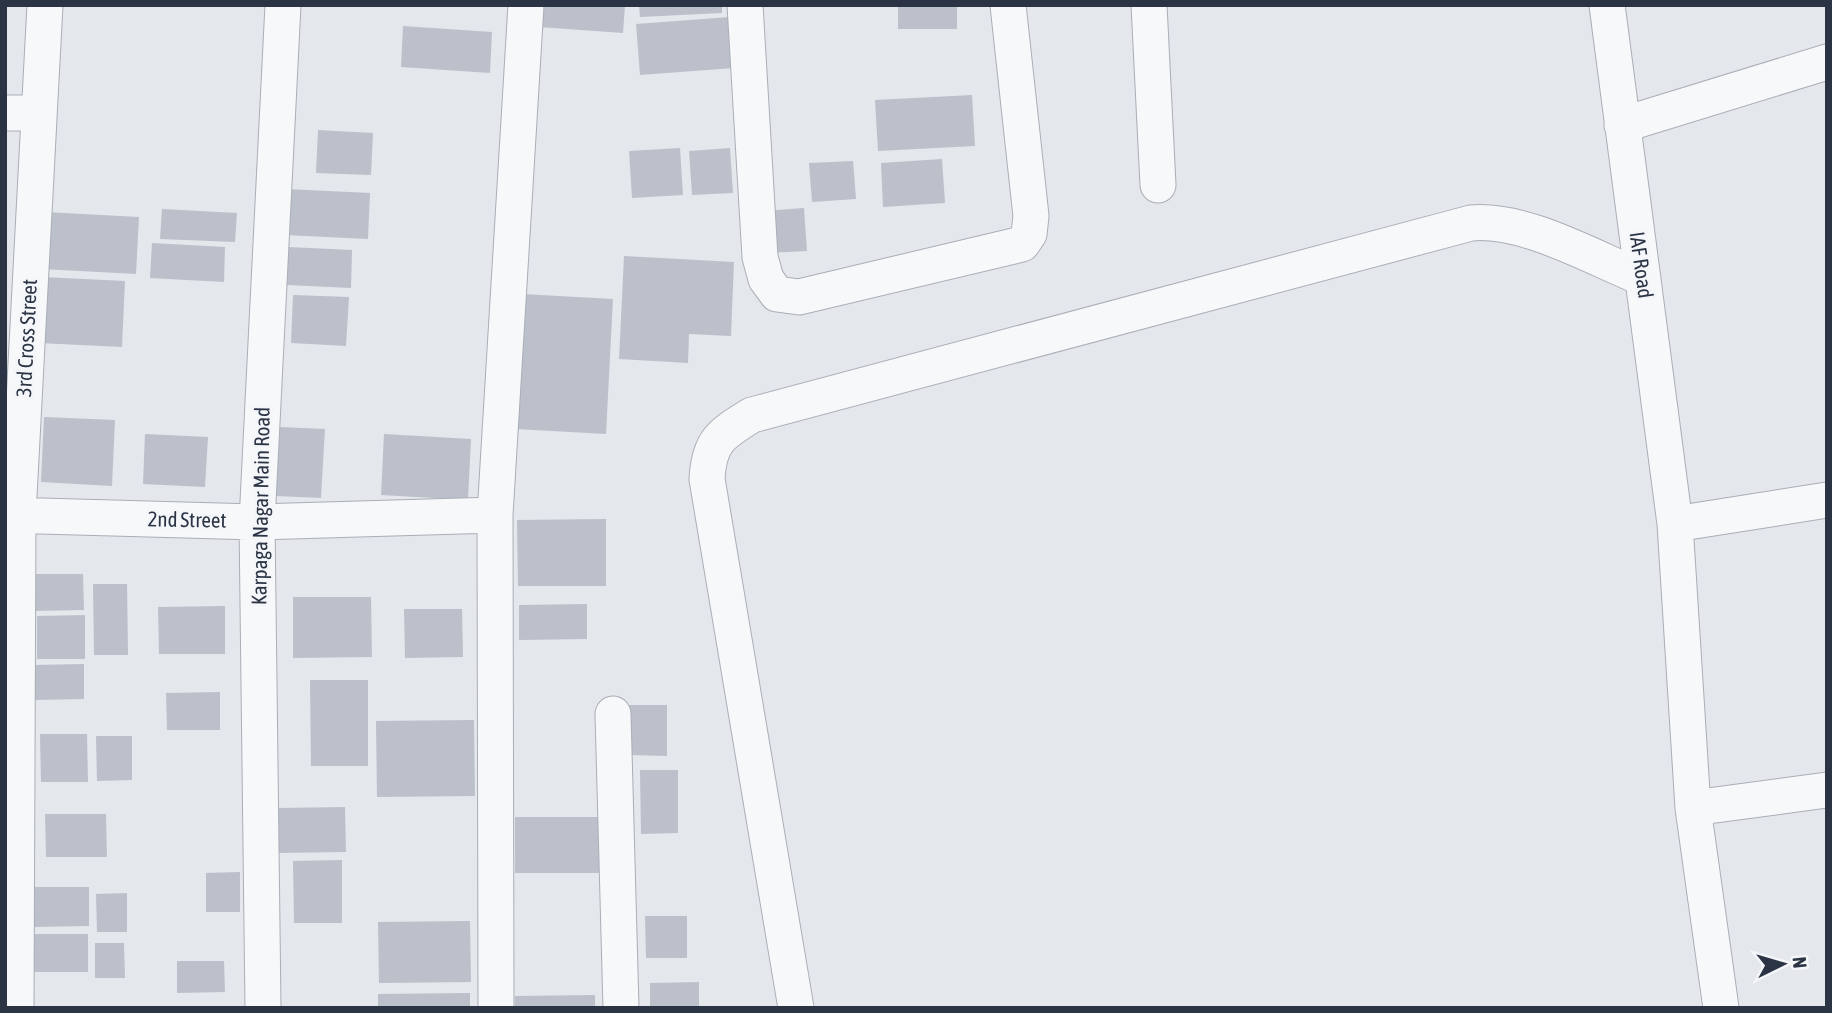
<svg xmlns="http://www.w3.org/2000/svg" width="1832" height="1013" font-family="'Asap Condensed',sans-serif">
<rect width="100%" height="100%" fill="#e4e7ec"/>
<path fill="#bbc0ca" d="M541,5H625L623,33L539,27Z
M639,5H722V13L640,17Z
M898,5H957V29H898Z
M730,17L734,68L640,75L636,24Z
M403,26L492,32L490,73L401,67Z
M972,95L975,146L878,151L875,100Z
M318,130L373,133L371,175L316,173Z
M680,148L683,195L632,198L629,151Z
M730,148L733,193L692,195L689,151Z
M942,159L945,203L883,207L881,163Z
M853,161L856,199L812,202L809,163Z
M286,189L370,193L368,239L284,235Z
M804,208L807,251L767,253L764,211Z
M162,209L237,213L235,242L160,239Z
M45,212L139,217L136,274L42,269Z
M152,243L225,247L224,282L150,278Z
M288,247L352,250L351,288L287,285Z
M624,256L734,262L731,336L689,334L688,363L619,359Z
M43,277L125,281L122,347L39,343Z
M523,294L613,299L606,434L516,429Z
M293,295L349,297L346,346L291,343Z
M44,417L115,420L112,486L41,482Z
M280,427L325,429L321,498L276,496Z
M145,434L208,437L205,487L143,484Z
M384,434L471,439L468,500L381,495Z
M606,519V586H518L517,520Z
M31,574H83L84,610L32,611Z
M93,584H127L128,655H94Z
M293,597H371L372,657L293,658Z
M587,604V639L519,640V605Z
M225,606V654H159L158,607Z
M404,609H462L463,657L405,658Z
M85,615V659H37V616Z
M84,664V699L35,700L34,665Z
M310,680H368V766H311Z
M220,692V730H167L166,693Z
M629,705H667V756L629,755Z
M474,720L475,796L377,797L376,721Z
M40,734H87L88,782H41Z
M96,736H132V780L97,781Z
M640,770H678V833L641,834Z
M345,807L346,852L279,853V808Z
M45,814H106L107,857H46Z
M515,817H605V873H515Z
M342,860V923H294L293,861Z
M240,872V912H206V873Z
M32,887H89V926L33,927Z
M127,893V932H97L96,894Z
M645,916H687V958H646Z
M470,921L471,982L379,983L378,922Z
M33,934H88V972H33Z
M95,943H124L125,978H95Z
M177,961H224L225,992L177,993Z
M699,982V1008H650V983Z
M470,993V1008H378V994Z
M595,995V1008H515V996Z"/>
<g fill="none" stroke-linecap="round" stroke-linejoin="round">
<defs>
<path id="minor" d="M745,5L760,257L766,279L777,294L799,297L1022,244L1029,234L1031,216L1008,5
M1149,5L1158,185
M1607,5L1675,524L1693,808L1721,1008
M5,113H39
M1622,125L1827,62
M5,515L257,522L495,515
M1675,524L1827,500
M613,714L621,1008
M1693,808L1827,790
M16,1008L18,515L45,5
M263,1008L257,522L283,5
M496,1008L495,515L526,5
M796,1008L707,479C709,441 721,434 752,415L1471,223C1525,218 1593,258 1643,278"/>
</defs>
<use href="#minor" stroke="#a9aeb7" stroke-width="37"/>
<use href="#minor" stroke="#f7f8fa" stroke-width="35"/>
</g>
<g text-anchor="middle" stroke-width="6" stroke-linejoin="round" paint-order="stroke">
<g font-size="21" fill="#2b3445" stroke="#f4f6f9">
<text transform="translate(1641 265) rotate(82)" y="7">IAF Road</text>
<text transform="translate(27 338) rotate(-87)" y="7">3rd Cross Street</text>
<text transform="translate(261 506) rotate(-89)" y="7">Karpaga Nagar Main Road</text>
<text transform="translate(187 520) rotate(1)" y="7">2nd Street</text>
</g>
</g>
<rect width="1832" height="1013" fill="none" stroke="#2b3445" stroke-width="14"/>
<g transform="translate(1783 964) rotate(85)" stroke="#f4f6f9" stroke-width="5" paint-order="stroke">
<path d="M0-5L12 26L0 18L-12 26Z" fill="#2b3445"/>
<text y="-10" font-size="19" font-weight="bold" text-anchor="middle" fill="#2b3445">N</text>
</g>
</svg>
